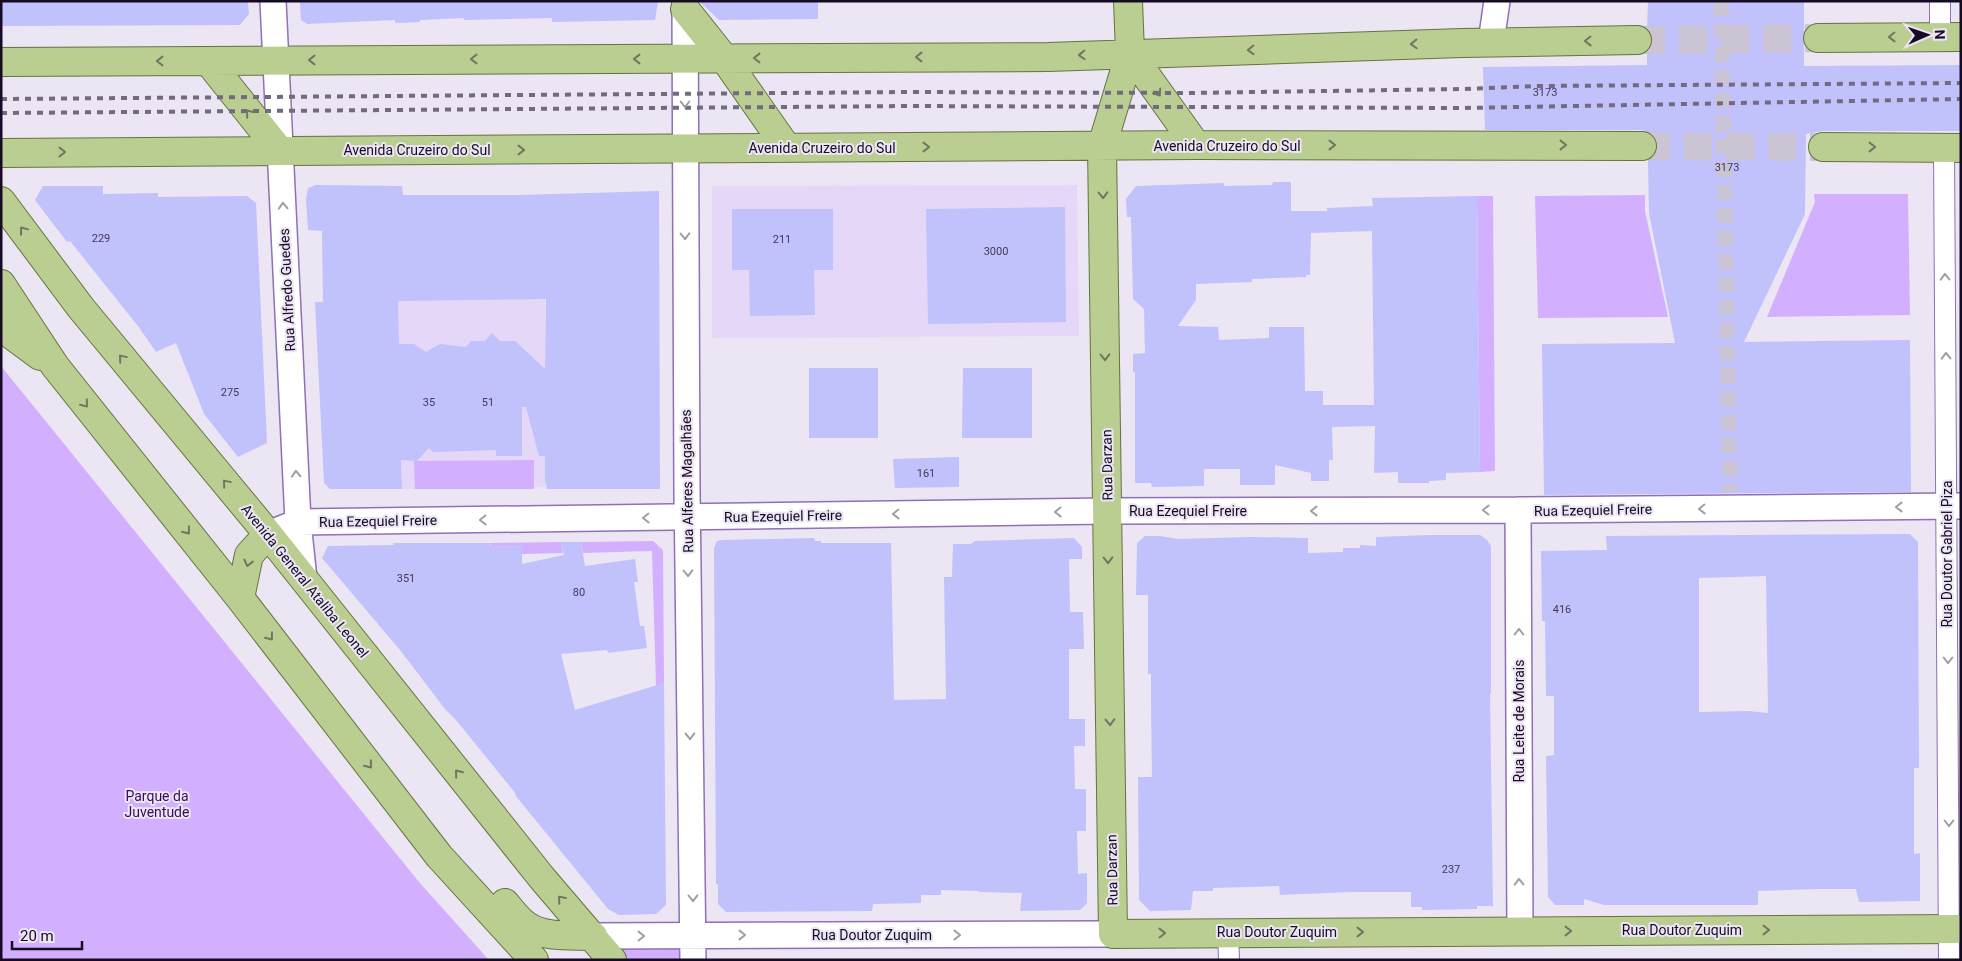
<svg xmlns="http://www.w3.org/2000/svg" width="1962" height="961" font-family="Roboto,sans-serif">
<rect width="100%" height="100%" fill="#ebe5f4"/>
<path fill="#e5d7f8" d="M1077,185L1079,336L712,338V186Z
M545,299V487L402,489L398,300Z"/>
<path fill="#d3b0ff" d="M1814,194H1908L1910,315L1767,317L1815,202Z
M1645,195V211L1668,317L1538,318L1535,196Z
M1477,196H1493L1495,471L1480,472Z
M1,366L419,882L489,960H1Z
M534,460V489H415L414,461Z
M653,541L663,550L664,683L656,686L652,551L583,553L581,542Z
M561,542L563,553L493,555L490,543Z
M689,940V960H619L604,942Z"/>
<path fill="#c1c1fc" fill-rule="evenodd" d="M1,1H248L249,14L240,25L1,26Z
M300,1H658L655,20L552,22V18L464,20V18L420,20V22L395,23V20L307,24L301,20Z
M699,1H818V19L719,20Z
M1648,1H1804V66L1961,65V131H1823L1806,134L1805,214L1744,342L1910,340L1911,492L1544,495L1542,344L1675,343L1649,213L1648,160L1655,154L1658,146L1655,138L1650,133L1642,130H1485L1483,67L1647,65V51L1651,47L1653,40L1651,32L1647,29Z
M1273,182H1291V211H1327V208L1373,206L1372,198L1477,196L1480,472L1446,473V480L1429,481V483H1398V472L1374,473L1375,426L1332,427L1333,460H1329V481H1311V473L1275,465V485H1240V469H1204V486L1152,487L1151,483H1135V372H1133V354L1145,353L1144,309L1133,299L1131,217H1127L1126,199L1136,186L1224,183V186L1272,185ZM1372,231L1374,405H1323V391H1305L1304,327H1269V338L1219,340L1218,327L1178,326L1196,300V284L1252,282V279L1306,277V275H1310L1311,233Z
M316,185L402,186L403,195H518L659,191L660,489H547L545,480V456H539L526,407H522V456H496V450L433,452L429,448L417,461L401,460L402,489H330L324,483L315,302H323L322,231L308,230L306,200L308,188ZM546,299L545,369L515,341H500L492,333L485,341H471L466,347L440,344L426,352L414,344H399L398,301Z
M43,186H103V194L158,193V197L247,196L256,203L267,443L238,457L204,414L176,343L156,352L138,326L70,241L67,242L35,200Z
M1065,207L1066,322L928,324L926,209Z
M732,209H833V270H814L815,315L750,316L749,270H732Z
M809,368H878V438H809Z
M963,368H1032V438H962Z
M959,457V487L895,488L893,459Z
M1910,534L1918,542L1919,768H1914V854L1920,853V901L1859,902L1856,889H1817L1758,891V905H1604L1584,899V905H1555L1548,897L1546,756L1554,755V696H1546L1545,621H1542L1541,551L1607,550L1606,536ZM1766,576L1768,713L1749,711L1699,712V578Z
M1430,535H1480L1487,540L1491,546V694L1490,693L1493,906H1477V909L1422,910V907H1411V892H1350L1280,895L1279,886L1213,888V891H1193L1191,910L1150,911L1139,900L1138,777H1152L1151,705V674H1148V595H1136L1137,543L1145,536H1160L1178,539L1250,537L1308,538V553L1343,552V548H1360V545L1376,546V537Z
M814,538L815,541H821V543H891L894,700L946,699L944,577H952L953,544H971L975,541L1074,538L1082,547V559H1069L1070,612H1083L1084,649H1069V719H1085V746H1074L1075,789H1086V831H1077L1078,874L1087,873V903L1080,910L1020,911L1022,893L979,892V891L941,890V895H921V903L873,904L872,911L726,912L718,904V884H716L714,548L717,541L722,540Z
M561,542H581L585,566L635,559L638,582H634L640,626H644L647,648L608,653L607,650L561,654L575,710L664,683L666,905L656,914L619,915L608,909L515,795L516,794L456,720L445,709L400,650L322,558L328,546L394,545L393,543H490V546L522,545V564L564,555Z"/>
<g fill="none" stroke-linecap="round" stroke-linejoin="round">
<path stroke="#cbc4d5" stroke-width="15" stroke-dasharray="15 8" stroke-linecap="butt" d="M1721,1L1730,491"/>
<path stroke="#cbc4d5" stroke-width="28" stroke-dasharray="28 14" stroke-linecap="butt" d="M1637,40L1818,38
M1642,146L1823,147"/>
<defs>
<path id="minor" d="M1940,1V36
M1944,148L1949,960
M1228,932L1229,960"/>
<path id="tertiary" d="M273,1L298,522L304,579
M685,1L687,491L693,960
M1491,42L1497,1
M1518,510L1520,931
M268,534L298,522L1107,511L1518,510L1961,506
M593,936L1113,934"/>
<path id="primary" d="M1128,1L1130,53L1102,146L1113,934L1961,929
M685,9L724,58L787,148
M1818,38L1961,37
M1130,53L1196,145
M208,61L280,151
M1,62L1048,57L1462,43L1637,40
M1823,147L1961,148
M1,153L1196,145L1642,146
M1,201L81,308L268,534L542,878L612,960
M1,284L55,366L240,598L439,856L534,960
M1,323L13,336L40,356
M240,598L249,555L268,534
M505,903C511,910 518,920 527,926C545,938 571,935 593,936"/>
</defs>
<use href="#minor" stroke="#9070b6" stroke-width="22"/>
<use href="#tertiary" stroke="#9070b6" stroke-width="28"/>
<use href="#primary" stroke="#64743d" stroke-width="30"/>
<use href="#minor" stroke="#fff" stroke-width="20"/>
<use href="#tertiary" stroke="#fff" stroke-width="25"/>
<use href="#primary" stroke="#bbce92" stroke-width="28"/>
<path stroke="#746a80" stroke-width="4" stroke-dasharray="6 6" stroke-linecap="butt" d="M1,99L911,92L1188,93L1464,89L1539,86L1961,83
M1,113L910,106L1463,108L1961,99"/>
</g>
<defs><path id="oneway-chevron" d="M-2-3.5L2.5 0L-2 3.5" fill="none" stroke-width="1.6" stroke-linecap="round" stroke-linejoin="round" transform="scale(1.25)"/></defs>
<g stroke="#717660">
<use href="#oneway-chevron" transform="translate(1892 37) rotate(179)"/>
<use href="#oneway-chevron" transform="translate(1588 41) rotate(179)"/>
<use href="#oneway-chevron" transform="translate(1414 44) rotate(178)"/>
<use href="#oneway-chevron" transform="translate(1251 50) rotate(178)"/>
<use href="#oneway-chevron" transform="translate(1082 55) rotate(178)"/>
<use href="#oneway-chevron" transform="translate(919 57) rotate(180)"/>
<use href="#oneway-chevron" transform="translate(757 58) rotate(180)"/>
<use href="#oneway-chevron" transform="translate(474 59) rotate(180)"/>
<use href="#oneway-chevron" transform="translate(637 59) rotate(180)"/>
<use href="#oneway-chevron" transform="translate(312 60) rotate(180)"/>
<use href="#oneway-chevron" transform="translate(160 61) rotate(180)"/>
<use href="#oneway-chevron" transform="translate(1158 93) rotate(56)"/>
<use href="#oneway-chevron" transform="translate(249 113) rotate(-129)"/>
<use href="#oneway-chevron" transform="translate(1332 145)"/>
<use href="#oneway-chevron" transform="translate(1563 145)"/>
<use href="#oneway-chevron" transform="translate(926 147)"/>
<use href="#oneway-chevron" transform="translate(1872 147)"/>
<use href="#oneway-chevron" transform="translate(521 150)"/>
<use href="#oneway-chevron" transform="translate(62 152)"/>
<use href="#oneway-chevron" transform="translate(1103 195) rotate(89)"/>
<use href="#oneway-chevron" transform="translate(23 230) rotate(-127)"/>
<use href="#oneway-chevron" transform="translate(1105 357) rotate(89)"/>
<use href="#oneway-chevron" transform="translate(122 358) rotate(-130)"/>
<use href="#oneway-chevron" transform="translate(85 404) rotate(51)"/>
<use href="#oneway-chevron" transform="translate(226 483) rotate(-130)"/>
<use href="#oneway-chevron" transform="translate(187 531) rotate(52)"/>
<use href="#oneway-chevron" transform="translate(1108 560) rotate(89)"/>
<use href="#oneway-chevron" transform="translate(248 563) rotate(104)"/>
<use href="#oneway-chevron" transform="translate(270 637) rotate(52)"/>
<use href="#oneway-chevron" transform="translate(1110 722) rotate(89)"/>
<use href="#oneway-chevron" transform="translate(369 765) rotate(52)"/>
<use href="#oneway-chevron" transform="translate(458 773) rotate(-129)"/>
<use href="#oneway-chevron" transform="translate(561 899) rotate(-131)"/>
<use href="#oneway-chevron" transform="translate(1766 930)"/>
<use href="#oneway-chevron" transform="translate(1568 931)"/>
<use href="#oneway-chevron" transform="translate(1360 932)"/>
<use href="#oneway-chevron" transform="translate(1162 933) rotate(-1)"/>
</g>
<g stroke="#a29da7">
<use href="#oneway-chevron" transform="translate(685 104) rotate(90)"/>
<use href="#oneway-chevron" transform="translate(283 206) rotate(-93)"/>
<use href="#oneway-chevron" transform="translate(685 236) rotate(89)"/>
<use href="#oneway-chevron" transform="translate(1945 277) rotate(-91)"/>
<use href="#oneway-chevron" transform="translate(1946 356) rotate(-91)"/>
<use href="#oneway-chevron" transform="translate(296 474) rotate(-93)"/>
<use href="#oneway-chevron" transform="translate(1899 507) rotate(180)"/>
<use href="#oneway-chevron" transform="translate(1702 509) rotate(179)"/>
<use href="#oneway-chevron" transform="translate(1486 510) rotate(-179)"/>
<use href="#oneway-chevron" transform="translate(1314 511) rotate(180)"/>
<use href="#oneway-chevron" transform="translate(1058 512) rotate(179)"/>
<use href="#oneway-chevron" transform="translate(896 514) rotate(179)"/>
<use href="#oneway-chevron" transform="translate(646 518) rotate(179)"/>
<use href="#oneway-chevron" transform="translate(483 520) rotate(179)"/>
<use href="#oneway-chevron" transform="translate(688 573) rotate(89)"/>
<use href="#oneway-chevron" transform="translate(1519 632) rotate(-90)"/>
<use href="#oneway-chevron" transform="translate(1948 660) rotate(90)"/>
<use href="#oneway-chevron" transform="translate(690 736) rotate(89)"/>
<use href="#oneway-chevron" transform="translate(1949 823) rotate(90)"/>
<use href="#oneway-chevron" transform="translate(1519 882) rotate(-91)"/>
<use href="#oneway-chevron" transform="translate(693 898) rotate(89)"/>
<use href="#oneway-chevron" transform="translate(742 935)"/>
<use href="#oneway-chevron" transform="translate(957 935)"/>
<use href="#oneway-chevron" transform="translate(641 936) rotate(-1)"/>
</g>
<g text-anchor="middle" stroke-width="4" stroke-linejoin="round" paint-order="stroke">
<g font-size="11" fill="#42385a">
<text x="1545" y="96">3173</text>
<text x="1727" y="171">3173</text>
<text x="101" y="242">229</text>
<text x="782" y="243">211</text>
<text x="996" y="255">3000</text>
<text x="230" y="396">275</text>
<text x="429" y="406">35</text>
<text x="488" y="406">51</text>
<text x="926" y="477">161</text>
<text x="406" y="582">351</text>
<text x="579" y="596">80</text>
<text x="1562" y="613">416</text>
<text x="1451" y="873">237</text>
</g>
<g font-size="14" fill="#170a24" stroke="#ebe5f4">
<text x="1227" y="151">Avenida Cruzeiro do Sul</text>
<text x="822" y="153">Avenida Cruzeiro do Sul</text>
<text x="417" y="155">Avenida Cruzeiro do Sul</text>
<text transform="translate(287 290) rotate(-93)" y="5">Rua Alfredo Guedes</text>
<text transform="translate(1107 465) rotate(-91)" y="5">Rua Darzan</text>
<text transform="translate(687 481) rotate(-91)" y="5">Rua Alferes Magalhães</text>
<text transform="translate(1593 510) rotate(-1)" y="5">Rua Ezequiel Freire</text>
<text x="1188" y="516">Rua Ezequiel Freire</text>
<text transform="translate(783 516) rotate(-1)" y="5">Rua Ezequiel Freire</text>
<text transform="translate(378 521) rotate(-1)" y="5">Rua Ezequiel Freire</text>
<text transform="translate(1947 554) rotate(-90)" y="5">Rua Doutor Gabriel Piza</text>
<text transform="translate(305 581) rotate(51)" y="5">Avenida General Ataliba Leonel</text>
<text transform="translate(1519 721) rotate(-90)" y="5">Rua Leite de Morais</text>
<text transform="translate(1112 870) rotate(-91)" y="5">Rua Darzan</text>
<text x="1682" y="935">Rua Doutor Zuquim</text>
<text x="1277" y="937">Rua Doutor Zuquim</text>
<text x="872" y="940">Rua Doutor Zuquim</text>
</g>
<g font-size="14" fill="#390a5d" stroke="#ebe5f4">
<text x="157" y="801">Parque da<tspan x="157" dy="16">Juventude</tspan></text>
</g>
</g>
<rect width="1962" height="961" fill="none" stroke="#170a24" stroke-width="5"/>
<g transform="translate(1927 35) rotate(88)" stroke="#ebe5f4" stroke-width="4" paint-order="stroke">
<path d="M0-4L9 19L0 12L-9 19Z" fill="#170a24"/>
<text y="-8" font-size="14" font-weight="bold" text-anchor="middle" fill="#170a24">N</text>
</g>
<path d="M12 941v8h70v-8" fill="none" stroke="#170a24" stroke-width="2.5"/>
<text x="20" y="941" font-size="15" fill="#170a24" stroke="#ebe5f4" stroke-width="4" paint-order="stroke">20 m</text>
</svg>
